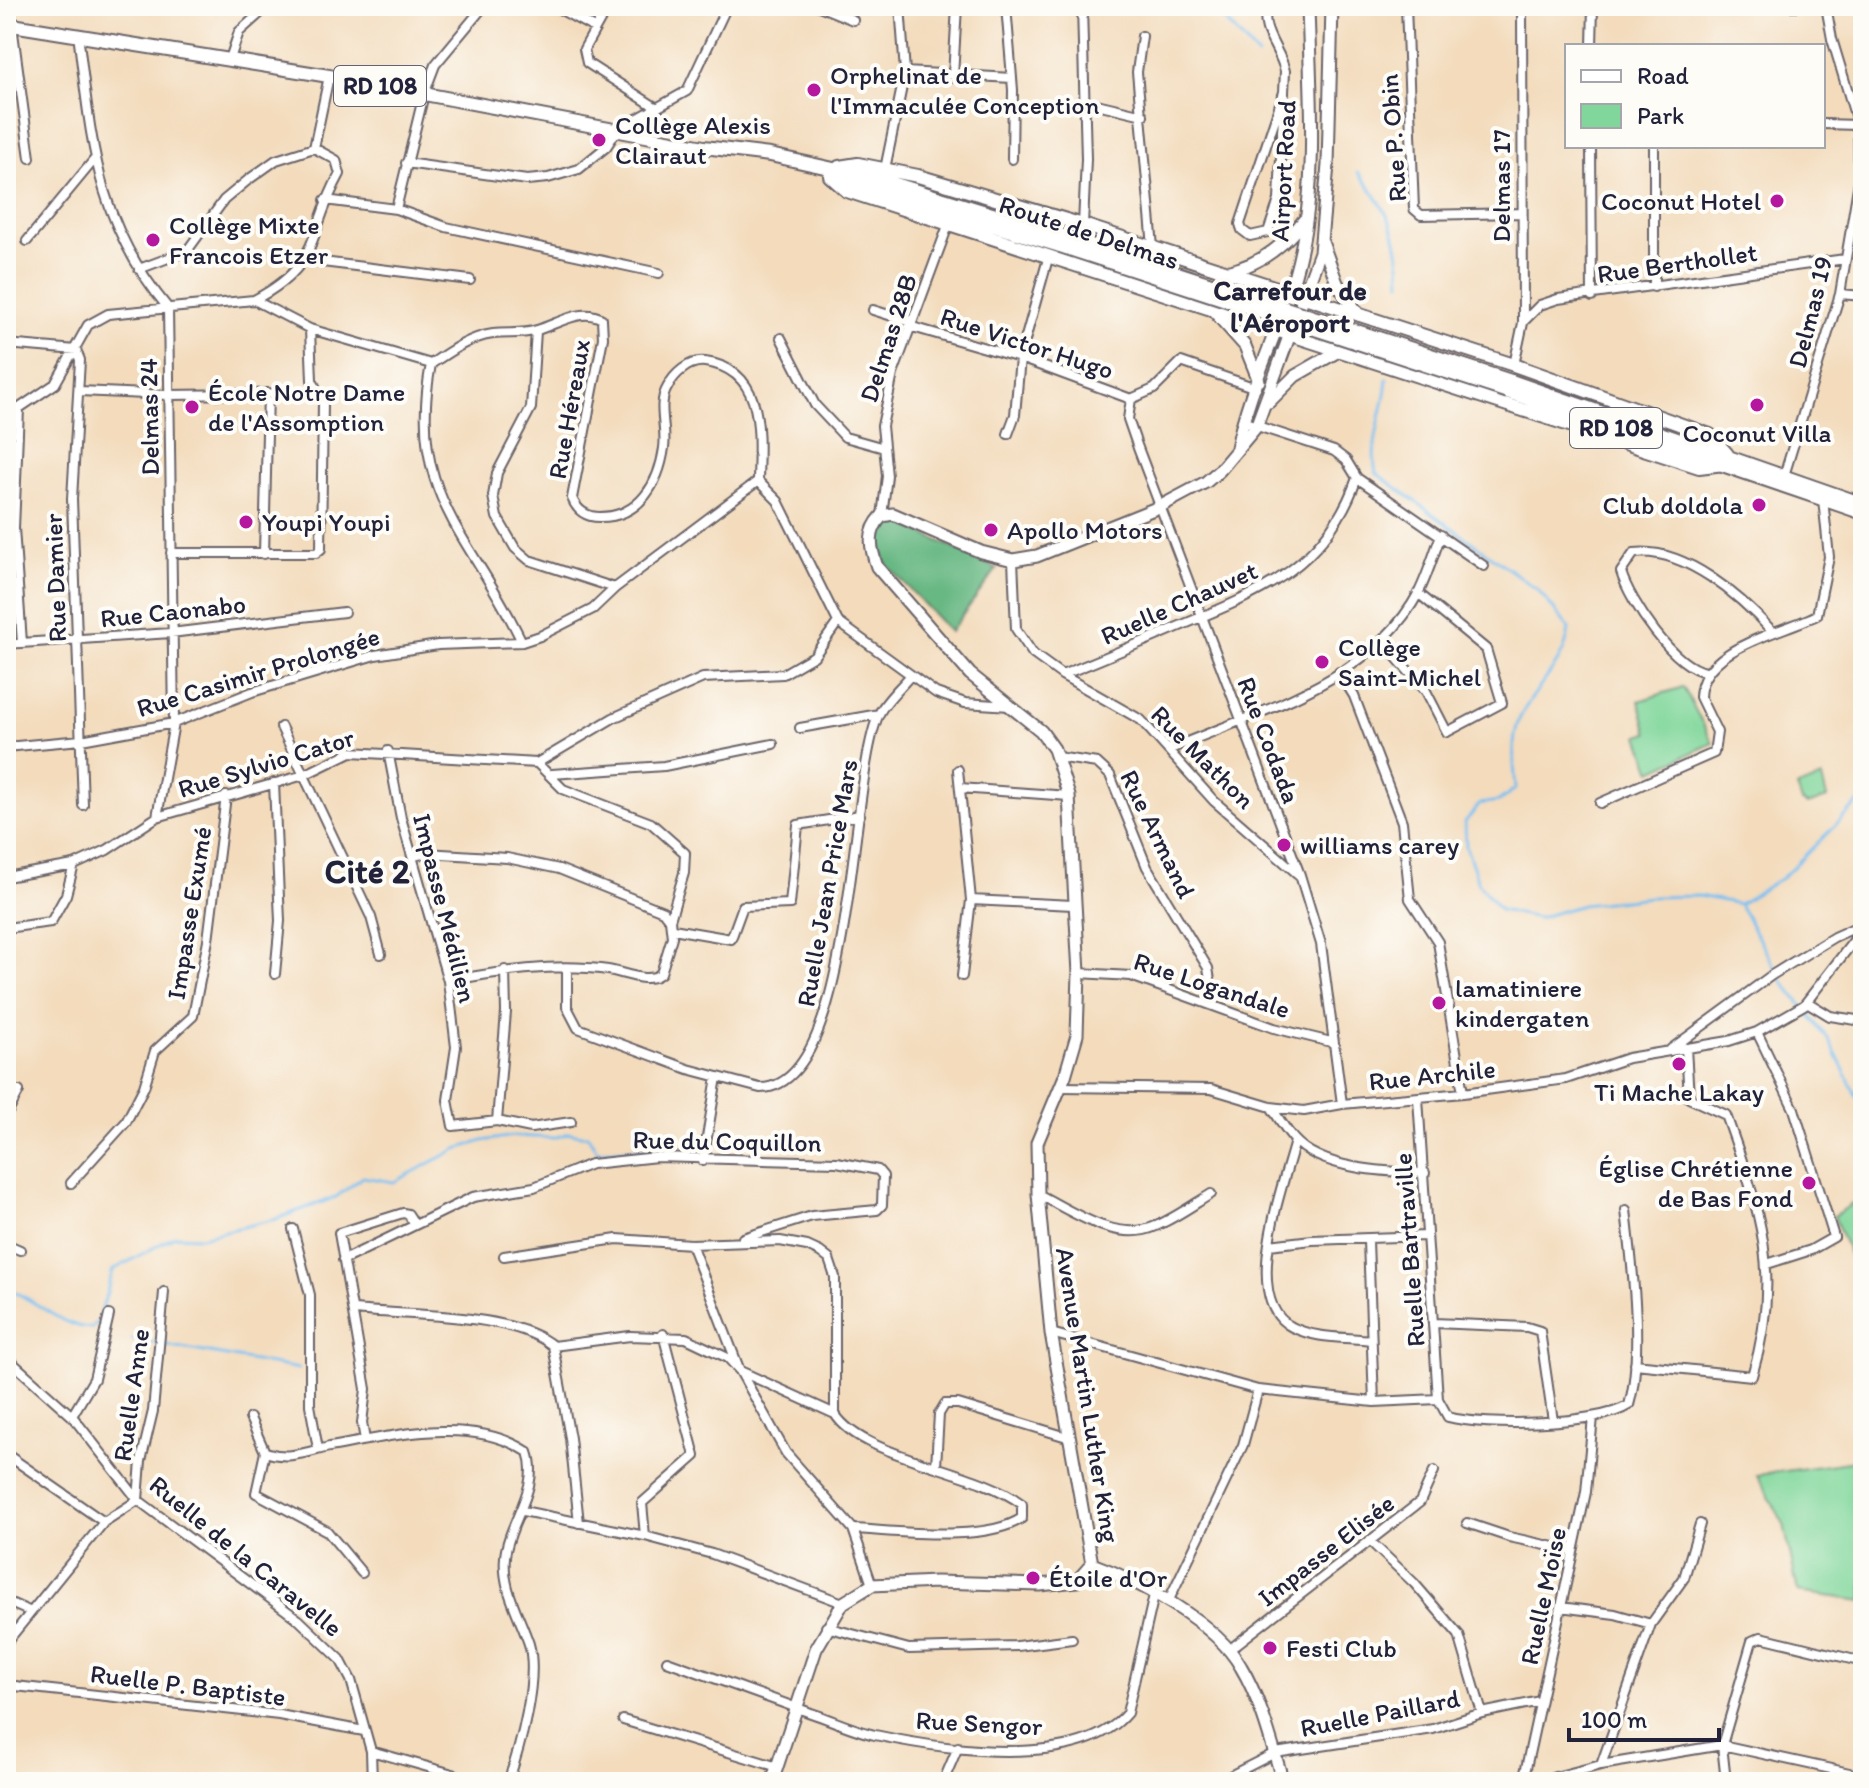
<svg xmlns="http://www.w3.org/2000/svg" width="1869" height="1788" font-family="Itim,sans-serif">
<rect width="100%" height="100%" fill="#fdfcf7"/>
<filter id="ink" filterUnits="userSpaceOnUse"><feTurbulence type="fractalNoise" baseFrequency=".0125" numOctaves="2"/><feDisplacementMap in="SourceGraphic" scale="16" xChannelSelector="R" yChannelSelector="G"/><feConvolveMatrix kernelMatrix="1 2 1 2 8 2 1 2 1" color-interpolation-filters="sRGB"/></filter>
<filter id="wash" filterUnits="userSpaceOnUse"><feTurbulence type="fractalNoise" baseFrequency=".006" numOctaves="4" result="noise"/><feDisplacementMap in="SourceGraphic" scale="32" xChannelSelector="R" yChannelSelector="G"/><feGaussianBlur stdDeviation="1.8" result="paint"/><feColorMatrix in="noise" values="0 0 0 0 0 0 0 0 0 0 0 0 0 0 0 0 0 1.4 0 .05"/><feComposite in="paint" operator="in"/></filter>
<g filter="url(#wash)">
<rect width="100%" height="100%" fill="#f3dbbc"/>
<path fill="#81d79b" stroke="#527c6b" stroke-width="2" d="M1683,687L1713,743L1652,771L1639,736L1648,733L1639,701Z
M1822,778L1827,798L1808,805L1802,802L1797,787Z
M1863,1197V1289L1834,1216Z
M1863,1460V1601L1798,1592L1784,1524L1757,1475Z"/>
<path fill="#68b883" stroke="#456d5f" stroke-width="2" d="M895,520L997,569L950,632L887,565L878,541L884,522Z"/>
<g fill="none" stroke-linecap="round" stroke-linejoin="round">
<path stroke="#78beef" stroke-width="3" d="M1212,6L1258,56
M1358,172C1388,210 1400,232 1401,282
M1387,379C1385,410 1369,443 1376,473L1538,590L1569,628C1566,666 1533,687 1519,720C1511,739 1514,768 1516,788L1499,801L1480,804L1465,822L1466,847L1479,884L1500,910L1538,918L1582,905L1650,897L1699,896L1739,904L1783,982L1829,1040L1863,1109
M1739,904L1782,878L1863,798
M6,1288C36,1299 59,1327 92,1328L99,1320L113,1270L175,1236L201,1237L276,1219L336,1197L363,1177L394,1182L457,1149L483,1141L514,1136L554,1138L569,1133L588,1136L597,1151L675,1147
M132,1339L299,1369"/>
</g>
</g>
<g filter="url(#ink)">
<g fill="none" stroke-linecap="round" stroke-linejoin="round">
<defs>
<path id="street" d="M279,6L293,10L310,6
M554,6L594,28
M608,6L584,49L587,63L657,108
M819,6L853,20
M1006,6L1013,90L1012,159
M1082,6L1086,159L1083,225
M1267,6C1259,31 1280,48 1285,71L1279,200L1268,232L1250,236L1242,230L1240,224L1284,92
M1406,6L1414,209L1421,215L1520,213
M1763,6H1804
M12,25L30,158
M78,34C92,143 95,220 168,308L174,723L157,817
M1142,36L1137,72L1153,247
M1592,46L1593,6
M230,59L239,32L268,6
M905,72L1012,78
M953,77L957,6
M1084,101L1143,115
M1823,124L1858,125
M1591,146L1592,297
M1654,146V287
M314,148L329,76
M406,163L527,180L548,178L579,169L606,147L617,130L687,91L727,6
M885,169L905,72L900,6
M325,200L396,209L446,227L659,273
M396,209L424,94L435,65L484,6
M27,241L94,160
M306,260L470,280
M139,269L187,251L224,200L248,180L276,160L314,148L336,160L340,174C306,235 323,264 254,300
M1840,294L1863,296
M873,310L911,322
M1523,322L1540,305L1558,299L1845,259
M909,326L1020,358L1131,399
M536,331L531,408L497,473L493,496L497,517L515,548L529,560L615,588
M781,338L815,405L845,437L884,448
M6,344L76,350L80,360L72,499L83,805
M431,364C406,496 472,535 522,642
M1514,365L1523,323L1522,6
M80,391L168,395L320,393
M1131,399L1128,419L1138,448L1300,875L1321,944L1342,1104
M1131,399L1154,389L1181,362L1256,388
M19,409L14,528L22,643
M6,417L55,384L88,325L108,314L254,300L310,329L431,364C450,351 470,337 493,334C508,332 523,335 537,330C558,324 581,307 602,319L603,338L572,498C577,511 587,517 600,517C640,517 659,483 664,448C667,429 657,405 667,388C674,374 689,360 705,362C766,370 759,434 758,481L778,501L838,622
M1242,421L1334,451L1346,460L1357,478
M1008,434L1015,415L1020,358L1049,255
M1357,478L1484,566
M1783,479L1840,294L1859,181L1858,125L1832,39L1826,6
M882,516L887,476L882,426L893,374L949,223
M171,553H316L321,549L323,403L312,380L310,329
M264,554L268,393
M1013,560L1016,629L1033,654L1062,675L1141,720L1214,801L1299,875
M1382,641L1426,691L1447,732L1502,703L1486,649L1418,593
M6,644L171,633L344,612
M1339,672L1354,696L1402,822L1410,899L1438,942L1463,1093
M1706,672C1674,667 1630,602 1621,572L1634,553C1685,547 1741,597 1772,631
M1062,675C1104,658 1145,641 1187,623C1265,591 1327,564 1357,478
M281,727L371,917L381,954
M800,728L879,714
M6,747L81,740L174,723L252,692L375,655L438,645L522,642L540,636L593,609L615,588L758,481
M1168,750C1255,712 1371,683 1419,592C1428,574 1434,553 1441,535
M388,751L401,818L448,981L456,1047L448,1100L453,1126L497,1121
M1057,757L1097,763L1110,775L1147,867L1208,968L1214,1005
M958,770L971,900L962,976
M552,774L664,766L773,744
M274,783L280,921L275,974
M960,788L1069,796
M1600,803L1714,753L1717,732L1700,697C1701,647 1782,633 1817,615L1829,557L1823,499
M414,856L426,853L507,858L559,869L663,911L670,920
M6,877L74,865L107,850L157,817L304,775L351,752L537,763L613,718L703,678L783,674L814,656L838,622L936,693L965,703L1010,706
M971,900L1073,905
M6,928L51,922L66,895L74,865
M673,929L731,939L743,906L790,904L798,825L860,815
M567,969V1007L578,1028L688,1069L760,1088C856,1089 848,779 879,714C885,701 900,688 910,676
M505,970L506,1012L497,1121L531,1128L571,1122
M1079,973L1131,976L1274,1028L1331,1042
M448,981C500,971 555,963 608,970C623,972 649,985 661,973L672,937L670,920L684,873L685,853L651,823L563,789L537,763
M1807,1002L1830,1016L1863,1021
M1757,1032L1794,1109L1834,1237L1811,1250L1767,1264
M1671,1049L1772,975L1834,937L1863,924
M1061,1087L1211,1089L1271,1107L1304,1111L1342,1104L1463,1093L1566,1079L1628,1058L1729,1041L1757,1032L1804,1005L1863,929
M1418,1098L1438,1399L1448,1417C1485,1427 1598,1425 1629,1405C1644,1353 1632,1264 1626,1210
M1271,1107C1278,1117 1285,1129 1293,1138C1320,1170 1387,1172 1425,1173
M6,1116L19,1091
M1295,1141C1284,1183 1239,1301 1292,1327C1315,1339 1346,1337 1371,1340
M703,1161L717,1077
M71,1183L126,1122L144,1087L155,1051L193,1016L208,940L226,796
M1038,1194C1072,1211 1117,1244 1156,1226C1175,1218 1193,1205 1211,1194
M293,1229L310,1295V1405L318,1449
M1368,1241L1374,1402
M6,1244L20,1250
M691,1244L740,1371L786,1453L853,1529L872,1585
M1269,1245L1312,1240L1426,1236
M504,1256L617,1239L691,1244L780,1241L807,1246L820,1252L829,1259L835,1277V1414C863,1459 975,1468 1022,1504V1518C985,1543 897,1531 853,1529
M343,1260L473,1197L534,1187L591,1164L657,1157L837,1162L878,1170L883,1176L882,1205L877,1210L812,1216L743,1238
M354,1310C410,1316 512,1312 553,1346
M1434,1323L1527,1327L1540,1331L1553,1421
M1051,1333L1258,1390L1374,1402L1438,1399
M553,1346L630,1336L686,1338L728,1358L740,1371L835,1414
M553,1346L570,1438L579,1523
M6,1357L72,1416L138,1500L299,1620L340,1659L351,1680L371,1751L372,1782
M1635,1364L1752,1376C1783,1275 1760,1210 1726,1115L1689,1098L1686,1048
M72,1416L94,1379L109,1315
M250,1418L265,1452L256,1493L327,1531L362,1573
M365,1440L362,1423L366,1389L339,1233L403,1213L408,1214L415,1225
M265,1452C289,1460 306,1452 330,1447C391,1436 472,1415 528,1452C541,1488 508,1523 505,1557C502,1589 519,1614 529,1644C539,1679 520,1748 508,1782
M6,1454L104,1522
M936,1466L939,1414L945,1404H958L1067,1437
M523,1511L645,1536L712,1554L843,1603
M1467,1523L1509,1537L1573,1551
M645,1536L642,1503L695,1456L663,1334
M1371,1542L1414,1583L1459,1635L1482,1713
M6,1601L31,1612
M1168,1602L1243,1445L1258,1390
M1560,1607L1615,1614L1651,1624
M826,1627L909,1649L1017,1646L1072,1639
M6,1643L104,1522L138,1500L141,1461L153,1411L164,1292
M1229,1650L1420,1502L1434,1471
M667,1661C715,1678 763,1696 811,1713C832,1720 853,1730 875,1735C941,1749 1079,1771 1127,1713L1154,1595
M6,1685L279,1715L364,1731
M623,1720L778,1767
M371,1751L481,1782
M1601,1765L1651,1624L1684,1578L1700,1524
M943,1782L958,1747
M1218,1782L1275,1753L1433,1729L1482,1713L1540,1701
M1523,1782L1586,1492L1593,1417
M1536,1782L1601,1765L1722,1745L1863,1776
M1726,1782L1722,1745L1752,1641L1761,1637L1863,1662"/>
<path id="secondary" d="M1322,242L1337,283L1359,315
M1226,272C1260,265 1284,246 1304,220
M1212,309L1245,346L1259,381
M1269,402L1295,376L1342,349
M1237,448C1250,380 1287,318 1301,250C1318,172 1310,86 1308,6
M1092,1564C1137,1580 1217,1623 1241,1667C1261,1700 1272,1745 1283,1782
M772,1782L816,1649L843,1603L872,1585L936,1582L1040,1585L1077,1581L1092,1564L1051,1333L1038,1194L1037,1143L1065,1076L1077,1035L1079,973L1069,796L1054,749L1041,731L970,674L877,567C870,547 867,532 882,516L893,514L981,552L1013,560L1037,556L1159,507L1206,482L1220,470L1256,427L1320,252L1328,165L1332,6"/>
<path id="primary" d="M6,24L329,76L704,147L770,155L879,179L1063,236
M839,167L858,164L918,176L1083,225L1514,365L1710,435L1727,454
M830,176L847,191L1699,467L1724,464
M833,177L1060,246
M1511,381L1863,504
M1508,392L1863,513"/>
</defs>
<use href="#street" stroke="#6b6368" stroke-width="12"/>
<use href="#secondary" stroke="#6b6368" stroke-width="15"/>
<use href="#primary" stroke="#6b6368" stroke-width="16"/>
<use href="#street" stroke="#fff" stroke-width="8"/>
<use href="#secondary" stroke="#fff" stroke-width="11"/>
<use href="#primary" stroke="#fff" stroke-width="12"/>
<defs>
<path id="primary-bridge" d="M1063,236L1511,381
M1060,246L1508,392"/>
</defs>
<use href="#primary-bridge" stroke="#6b6368" stroke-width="16" stroke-linecap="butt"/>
<use href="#primary-bridge" stroke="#fff" stroke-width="12"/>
</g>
</g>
<g fill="#b5179e" stroke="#fdfcf7" stroke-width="3">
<circle cx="814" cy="90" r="8"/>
<circle cx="599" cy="140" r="8"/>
<circle cx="1777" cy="201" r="8"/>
<circle cx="153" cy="240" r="8"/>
<circle cx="1757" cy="405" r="8"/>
<circle cx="192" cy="407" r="8"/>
<circle cx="1759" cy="505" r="8"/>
<circle cx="246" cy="522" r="8"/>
<circle cx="991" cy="530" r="8"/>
<circle cx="1322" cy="662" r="8"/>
<circle cx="1284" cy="845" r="8"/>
<circle cx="1439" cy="1003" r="8"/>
<circle cx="1679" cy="1064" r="8"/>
<circle cx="1809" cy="1183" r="8"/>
<circle cx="1033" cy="1578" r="8"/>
<circle cx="1270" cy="1648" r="8"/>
</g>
<g text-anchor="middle" stroke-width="8" stroke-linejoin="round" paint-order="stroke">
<g fill="#fdfcf7" stroke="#646373" stroke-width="2">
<rect x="334" y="66" width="92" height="40" rx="6"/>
<rect x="1570" y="408" width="92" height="40" rx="6"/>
</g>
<g font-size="24" font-weight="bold" fill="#22223b">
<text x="380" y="94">RD 108</text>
<text x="1616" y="436">RD 108</text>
</g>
<g font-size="26" fill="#22223b" stroke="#fdfcf7" text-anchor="start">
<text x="830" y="84">Orphelinat de<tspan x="830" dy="30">l'Immaculée Conception</tspan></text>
<text x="615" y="134">Collège Alexis<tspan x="615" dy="30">Clairaut</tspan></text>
<text x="1761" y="210" text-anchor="end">Coconut Hotel</text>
<text x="169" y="234">Collège Mixte<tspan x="169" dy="30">Francois Etzer</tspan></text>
<text x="208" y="401">École Notre Dame<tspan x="208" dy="30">de l'Assomption</tspan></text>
<text x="1757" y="442" text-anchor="middle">Coconut Villa</text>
<text x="1743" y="514" text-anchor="end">Club doldola</text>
<text x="262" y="531">Youpi Youpi</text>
<text x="1007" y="539">Apollo Motors</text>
<text x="1338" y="656">Collège<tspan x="1338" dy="30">Saint-Michel</tspan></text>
<text x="1300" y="854">williams carey</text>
<text x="1455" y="997">lamatiniere<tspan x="1455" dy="30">kindergaten</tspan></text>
<text x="1679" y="1101" text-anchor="middle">Ti Mache Lakay</text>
<text x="1793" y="1177" text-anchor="end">Église Chrétienne<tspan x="1793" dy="30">de Bas Fond</tspan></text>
<text x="1049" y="1587">Étoile d'Or</text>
<text x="1286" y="1657">Festi Club</text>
</g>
<g font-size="26" fill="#22223b" stroke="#fdfcf7">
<text transform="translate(1393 138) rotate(-94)" y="9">Rue P. Obin</text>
<text transform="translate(1283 171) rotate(-87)" y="9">Airport Road</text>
<text transform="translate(1501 186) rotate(-90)" y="9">Delmas 17</text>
<text transform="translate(1089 232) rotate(18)" y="9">Route de Delmas</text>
<text transform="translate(1677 263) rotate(-8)" y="9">Rue Berthollet</text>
<text transform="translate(1810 312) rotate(-76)" y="9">Delmas 19</text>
<text transform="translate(888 338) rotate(-72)" y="9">Delmas 28B</text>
<text transform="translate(1027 343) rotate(18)" y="9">Rue Victor Hugo</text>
<text transform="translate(569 409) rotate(-80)" y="9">Rue Héreaux</text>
<text transform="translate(149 417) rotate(-91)" y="9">Delmas 24</text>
<text transform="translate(55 578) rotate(-92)" y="9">Rue Damier</text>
<text transform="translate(1179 603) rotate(-24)" y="9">Ruelle Chauvet</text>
<text transform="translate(173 611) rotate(-6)" y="9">Rue Caonabo</text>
<text transform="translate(258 672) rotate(-17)" y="9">Rue Casimir Prolongée</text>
<text transform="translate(1269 740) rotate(69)" y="9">Rue Codada</text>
<text transform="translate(1203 757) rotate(45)" y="9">Rue Mathon</text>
<text transform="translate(266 763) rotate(-17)" y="9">Rue Sylvio Cator</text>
<text transform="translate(1158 834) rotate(64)" y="9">Rue Armand</text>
<text transform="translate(827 883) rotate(-80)" y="9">Ruelle Jean Price Mars</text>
<text transform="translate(445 908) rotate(76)" y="9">Impasse Médilien</text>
<text transform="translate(189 913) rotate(-81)" y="9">Impasse Exumé</text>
<text transform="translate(1212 985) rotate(18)" y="9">Rue Logandale</text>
<text transform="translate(1432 1075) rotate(-6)" y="9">Rue Archile</text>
<text transform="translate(727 1141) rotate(1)" y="9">Rue du Coquillon</text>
<text transform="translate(1409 1250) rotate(-94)" y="9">Ruelle Bartraville</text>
<text transform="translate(131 1395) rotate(-82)" y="9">Ruelle Anne</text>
<text transform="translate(1088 1395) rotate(81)" y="9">Avenue Martin Luther King</text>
<text transform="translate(1326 1550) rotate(-38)" y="9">Impasse Elisée</text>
<text transform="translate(246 1556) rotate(39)" y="9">Ruelle de la Caravelle</text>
<text transform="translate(1543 1596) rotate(-78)" y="9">Ruelle Moïse</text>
<text transform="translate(188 1685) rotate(7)" y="9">Ruelle P. Baptiste</text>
<text transform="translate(1380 1713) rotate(-11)" y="9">Ruelle Paillard</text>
<text transform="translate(979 1723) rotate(3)" y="9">Rue Sengor</text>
</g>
<g font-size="28" font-weight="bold" fill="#22223b" stroke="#fdfcf7">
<text x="1290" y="300">Carrefour de<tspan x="1290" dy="32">l'Aéroport</tspan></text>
</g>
<g font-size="34" font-weight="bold" fill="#22223b" stroke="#fdfcf7">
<text x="367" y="883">Cité 2</text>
</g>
</g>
<rect width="1869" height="1788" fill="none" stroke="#fdfcf7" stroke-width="32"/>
<rect x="1565" y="44" width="260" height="104" fill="#fdfcf7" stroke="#a5a5ac" stroke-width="2"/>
<rect x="1581" y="70" width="40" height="12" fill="#ffffff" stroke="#a5a5ac" stroke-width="2"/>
<text x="1637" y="84" font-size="24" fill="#22223b">Road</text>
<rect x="1581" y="104" width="40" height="24" fill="#81d79b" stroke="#a5a5ac" stroke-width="2"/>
<text x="1637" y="124" font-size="24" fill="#22223b">Park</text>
<path d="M1569 1728v12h150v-12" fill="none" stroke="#22223b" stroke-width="4"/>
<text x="1581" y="1728" font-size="24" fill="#22223b" stroke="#fdfcf7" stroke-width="6" paint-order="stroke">100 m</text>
</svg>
